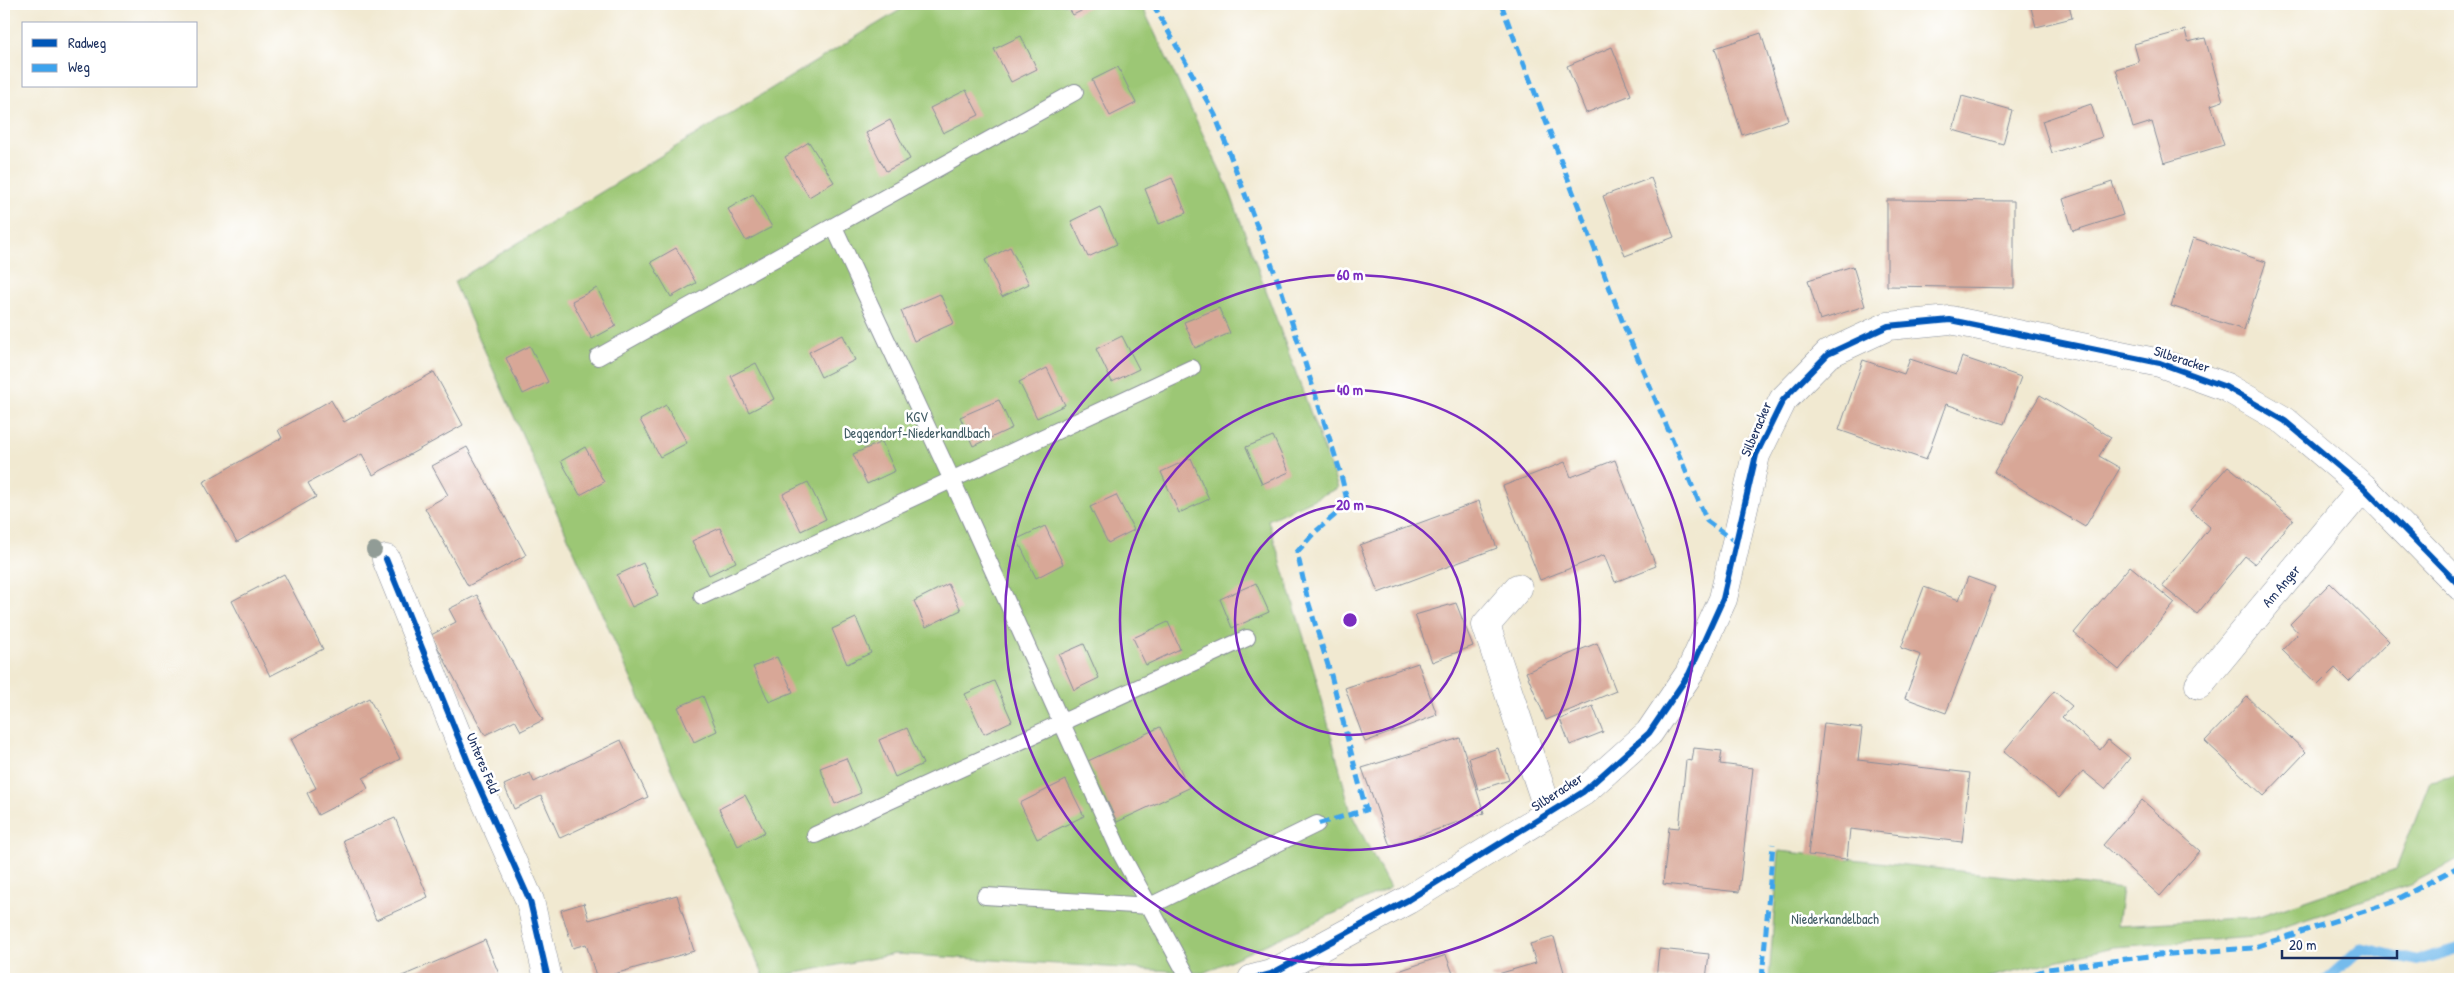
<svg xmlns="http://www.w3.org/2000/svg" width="2464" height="983" font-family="'Patrick Hand',sans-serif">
<rect width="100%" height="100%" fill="#fff"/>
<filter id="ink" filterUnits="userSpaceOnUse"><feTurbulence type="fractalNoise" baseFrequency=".02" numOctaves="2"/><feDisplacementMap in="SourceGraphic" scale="10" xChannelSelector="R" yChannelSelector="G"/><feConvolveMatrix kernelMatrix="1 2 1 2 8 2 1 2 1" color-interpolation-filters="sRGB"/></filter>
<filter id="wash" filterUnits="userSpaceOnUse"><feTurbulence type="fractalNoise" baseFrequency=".0096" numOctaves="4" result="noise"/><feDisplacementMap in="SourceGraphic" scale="20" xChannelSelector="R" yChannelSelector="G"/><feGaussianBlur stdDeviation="1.12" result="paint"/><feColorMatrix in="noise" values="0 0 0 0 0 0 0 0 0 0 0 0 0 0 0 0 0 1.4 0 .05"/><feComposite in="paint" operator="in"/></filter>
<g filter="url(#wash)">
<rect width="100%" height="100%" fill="#f1e9d1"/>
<path fill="#9cc774" stroke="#5c7b69" d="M910,4H1141L1228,187L1338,488L1268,520L1316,677L1351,813L1390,888L1203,973L895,954L765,979L454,282Z
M2460,775V858L2411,884L2254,937L2113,947L1982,979H1769L1779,851L2122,889L2117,925L2256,917L2396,869L2430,781Z"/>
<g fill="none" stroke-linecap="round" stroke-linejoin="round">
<path stroke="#75bbec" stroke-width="11" d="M2327,979L2362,948L2415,961L2460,948"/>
</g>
<g id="blocks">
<path fill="#d8a797" d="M1066,4H1095L1073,15Z
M2030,4H2069L2072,18L2036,27Z
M2185,30L2188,42L2205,38L2223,101L2211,105L2224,145L2164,163L2152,122L2133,128L2116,69L2139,62L2134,44Z
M1761,33L1788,120L1742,135L1715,48Z
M1021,36L1037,69L1011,82L994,49Z
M1612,47L1631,95L1586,113L1567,66Z
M1118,67L1136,103L1110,116L1092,80Z
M966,90L979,115L943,133L930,108Z
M1962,96L2012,110L2003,144L1953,130Z
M2091,104L2102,137L2052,153L2042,121Z
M890,120L910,159L886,171L866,133Z
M809,142L834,182L809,197L785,157Z
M1172,178L1186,213L1159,224L1145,189Z
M1651,178L1674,237L1625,256L1603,196Z
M2112,182L2123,215L2073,231L2063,199Z
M753,194L772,227L746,241L728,209Z
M1887,200L2014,201V288L1887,286Z
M1100,207L1117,244L1088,257L1071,221Z
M2193,238L2266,262L2244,330L2171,306Z
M1010,247L1029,284L1002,297L985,260Z
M676,248L696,283L671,297L651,262Z
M1853,266L1865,306L1820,320L1808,280Z
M597,288L616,326L592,339L572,301Z
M940,294L954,323L914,341L901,311Z
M1219,308L1230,333L1195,348L1184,322Z
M843,335L855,360L821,377L809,352Z
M1122,336L1139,369L1112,382L1096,349Z
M530,346L548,382L523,394L506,358Z
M1962,357L2021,377L2004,424L1946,404L1926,460L1839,430L1863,360L1904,374L1910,359L1956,374Z
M756,363L774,399L749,412L731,376Z
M1047,368L1065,405L1037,418L1019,382Z
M434,372L463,425L373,475L362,454L308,483L316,497L237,542L203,482L282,438L278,430L331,400L344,422Z
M2040,395L2111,437L2099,456L2120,468L2085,527L1994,472Z
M999,400L1012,428L973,446L960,417Z
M666,405L687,443L660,457L640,420Z
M1273,436L1289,472L1262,484L1246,447Z
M882,442L895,471L867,484L853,454Z
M467,447L526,555L468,586L425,508L448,495L432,466Z
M585,447L604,482L580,495L561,461Z
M1191,458L1209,499L1179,513L1161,472Z
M1615,460L1656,566L1615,582L1604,555L1540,580L1503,486L1565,462L1571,477Z
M2228,466L2293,519L2255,564L2245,556L2197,614L2162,586L2210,527L2190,510Z
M808,482L826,519L801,531L783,494Z
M1116,495L1134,530L1108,543L1090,507Z
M1479,501L1497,548L1378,593L1360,545Z
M1045,526L1063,564L1036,578L1017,539Z
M720,528L736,562L709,575L692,541Z
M643,563L658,595L632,607L617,575Z
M2130,566L2175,603L2119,670L2074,633Z
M284,574L323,649L270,676L232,601Z
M1968,577L1995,587L1946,713L1905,698L1921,655L1901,648L1924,587L1959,600Z
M1256,583L1269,612L1232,628L1220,599Z
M2330,583L2389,641L2349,682L2335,668L2318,685L2282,650L2298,633L2290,624Z
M948,584L961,610L926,627L914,601Z
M477,595L543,720L521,731L515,720L485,735L431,635L456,622L449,609Z
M1456,603L1473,646L1432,662L1415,615Z
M856,618L871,653L847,664L832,629Z
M1168,622L1180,649L1146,665L1133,638Z
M1597,643L1616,691L1546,720L1526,672Z
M1084,644L1099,678L1074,690L1059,655Z
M777,657L793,692L769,702L753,667Z
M1418,663L1437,715L1365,742L1345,688Z
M994,681L1012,721L984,734L965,694Z
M2054,691L2072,706L2062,717L2100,750L2108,740L2130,758L2105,789L2083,771L2059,798L2004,751Z
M703,696L717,731L694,742L678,707Z
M2247,697L2306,752L2264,796L2205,741Z
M369,698L400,759L363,778L368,789L318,815L307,793L316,788L291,739Z
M1593,706L1603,732L1570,745L1560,719Z
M1824,723L1862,728L1858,760L1970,773L1962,842L1850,829L1847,859L1808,855Z
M1160,727L1189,788L1117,822L1088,761Z
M907,728L923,764L895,777L879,740Z
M1460,738L1484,813L1390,846L1362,768Z
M621,740L648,797L560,838L541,796L514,809L504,785L530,773L534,782Z
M1498,748L1509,780L1478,790L1469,758Z
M1694,748L1722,751L1720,764L1753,768L1739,892L1663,884L1669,827L1679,828L1686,760L1692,761Z
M846,758L861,793L835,804L820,768Z
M1066,780L1084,816L1037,839L1020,803Z
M745,795L765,832L738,846L719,809Z
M2142,800L2200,851L2160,896L2103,845Z
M395,818L428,897L376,920L343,840Z
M677,895L694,951L597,979L586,944L573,948L561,910L584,903L589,920Z
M1554,937L1566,979H1491V976L1536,963L1530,944Z
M485,940L501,979H395L440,960Z
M1659,949L1709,954L1706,979H1656Z
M1446,955L1455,979H1375Z"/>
</g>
</g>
<g filter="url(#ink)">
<use href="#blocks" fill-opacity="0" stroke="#868c98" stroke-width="1"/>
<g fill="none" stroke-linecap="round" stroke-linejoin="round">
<defs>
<path id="service" d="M834,227L952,480L1121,854L1189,979
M598,357L1075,92
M702,596L1192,368
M815,835L1247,638
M985,896L1150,906L1317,824"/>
<path id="minor" d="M386,559L471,769L530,901L548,979
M1518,588L1486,625L1549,813
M2199,685L2363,487
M1252,979L1271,974L1408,900L1583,792L1649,733L1689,674L1723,599L1756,455L1783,400L1828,354L1888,326L1950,320L2160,363L2226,387L2285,421L2363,487L2460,586"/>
</defs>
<use href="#service" stroke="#868c98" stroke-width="18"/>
<use href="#minor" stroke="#868c98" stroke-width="29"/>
<use href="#service" stroke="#fff" stroke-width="16"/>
<use href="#minor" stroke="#fff" stroke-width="28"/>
<path stroke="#3da3ed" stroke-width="5" stroke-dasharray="10 5" stroke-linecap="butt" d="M1153,4L1215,115L1282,292L1340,471L1348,504L1314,533L1297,552L1308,601L1331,675L1366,810L1317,824
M1501,4L1625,328L1707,521L1736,542
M1762,979L1773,844
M2020,979L2048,969L2158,955L2252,948L2392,902L2460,866"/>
<defs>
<path id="cycleway" d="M386,559L471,769L530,901L548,979
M1252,979L1271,974L1408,900L1583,792L1649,733L1689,674L1723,599L1756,455L1783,400L1828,354L1888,326L1950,320L2160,363L2226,387L2285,421L2363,487L2460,586"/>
</defs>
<use href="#cycleway" stroke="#fff" stroke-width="9"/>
<use href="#cycleway" stroke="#0057b8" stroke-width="6"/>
</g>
<circle fill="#919c96" cx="374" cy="550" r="8"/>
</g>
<g fill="none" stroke="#7b2cbf" stroke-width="2.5">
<circle cx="1350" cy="620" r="115"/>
<circle cx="1350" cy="620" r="230"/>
<circle cx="1350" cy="620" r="345"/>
</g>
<g text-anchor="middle" stroke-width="5" stroke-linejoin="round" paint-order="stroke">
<g font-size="14" fill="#1b2f5e" stroke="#fff">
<text transform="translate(2182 359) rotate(18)" y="5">Silberacker</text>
<text transform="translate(1756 429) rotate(-67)" y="5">Silberacker</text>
<text transform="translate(2281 586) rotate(-50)" y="5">Am Anger</text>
<text transform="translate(483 763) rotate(67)" y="5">Unteres Feld</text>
<text transform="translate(1557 792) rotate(-33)" y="5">Silberacker</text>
</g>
<g font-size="14" fill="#425d65" stroke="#fff">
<text x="917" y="422">KGV<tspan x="917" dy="16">Deggendorf-Niederkandlbach</tspan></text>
<text x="1835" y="924">Niederkandelbach</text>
</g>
</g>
<circle cx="1350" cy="620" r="8" fill="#7b2cbf" stroke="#fff" stroke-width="2.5"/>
<g font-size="15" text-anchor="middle" font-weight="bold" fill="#7b2cbf" stroke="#fff" stroke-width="5" stroke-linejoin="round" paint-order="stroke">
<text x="1350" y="280">60 m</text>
<text x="1350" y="395">40 m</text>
<text x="1350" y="510">20 m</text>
</g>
<rect width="2464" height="983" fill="none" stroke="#fff" stroke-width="20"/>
<rect x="22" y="22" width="175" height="65" fill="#ffffff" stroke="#a4acbf"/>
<rect x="32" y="39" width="25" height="8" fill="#0057b8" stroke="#a4acbf"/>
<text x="68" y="48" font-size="15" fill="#1b2f5e">Radweg</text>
<rect x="32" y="64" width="25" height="8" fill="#3da3ed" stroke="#a4acbf"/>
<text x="68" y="72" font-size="15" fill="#1b2f5e">Weg</text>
<path d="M2282 950v8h115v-8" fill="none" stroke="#1b2f5e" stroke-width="2.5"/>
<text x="2289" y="950" font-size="15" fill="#1b2f5e" stroke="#ffffff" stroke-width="4" paint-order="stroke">20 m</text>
</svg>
